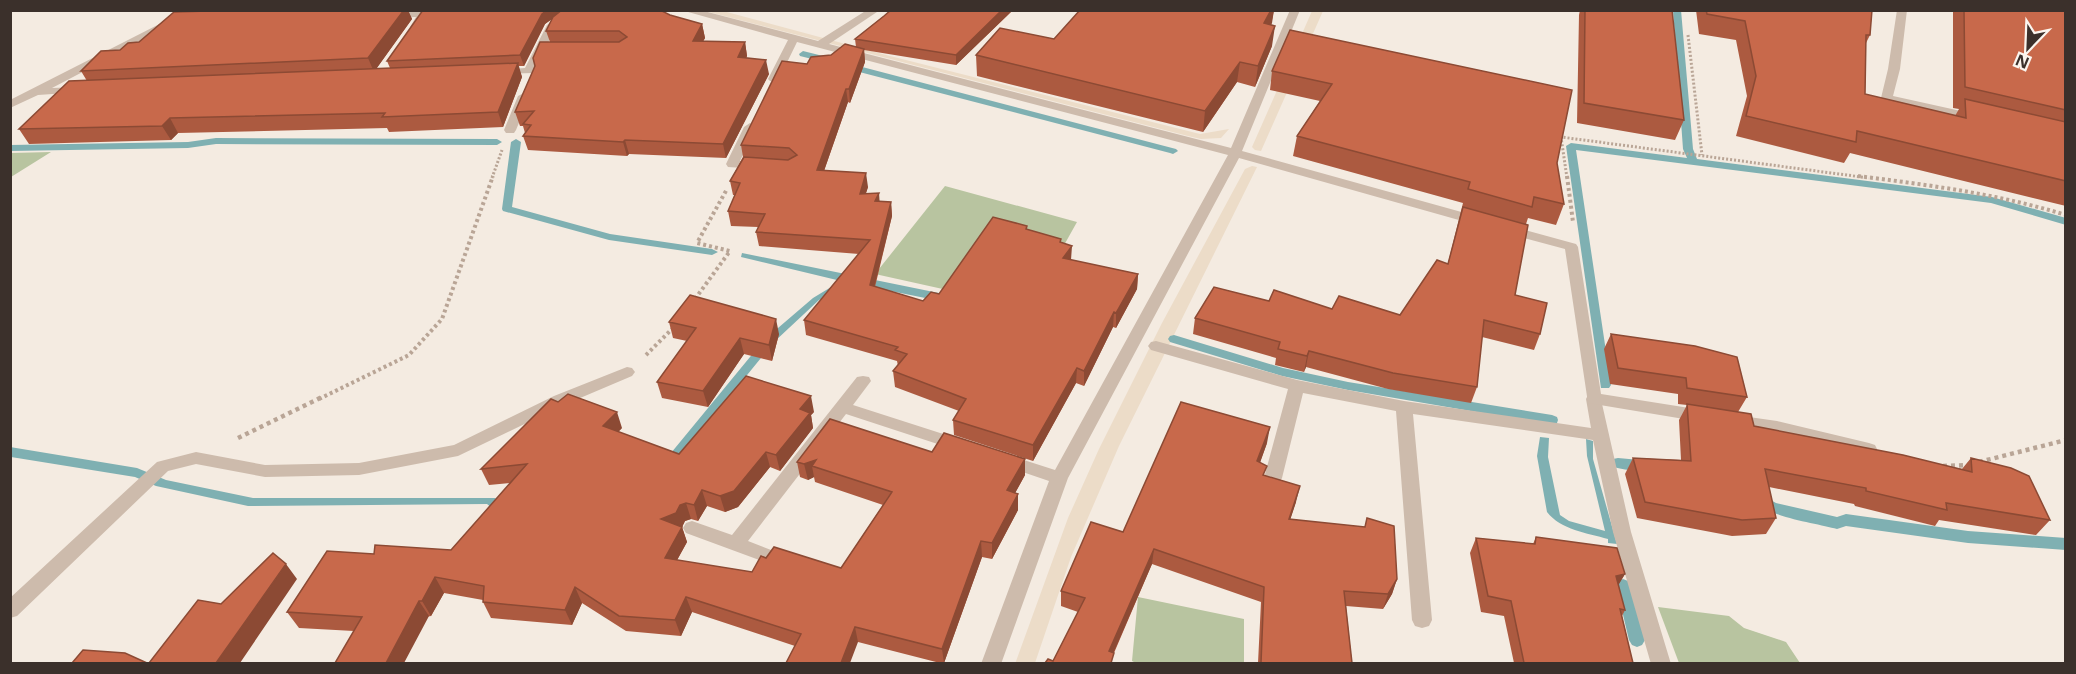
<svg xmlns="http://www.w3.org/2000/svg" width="2076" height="674" font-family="'Noto Sans',sans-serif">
<rect width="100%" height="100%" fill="#f4ebe1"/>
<path fill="#b8c4a0" d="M51,152L11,177V153Z
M945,186L1077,222L1063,247L1015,305L875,274Z
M1138,597L1244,619V663L1138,664L1132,661Z
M1658,607L1729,616L1744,628L1786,642L1800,663H1679Z"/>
<path fill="#ecdcc8" d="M705,11H723L890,56L1200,134L1229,129L1221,138L1201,139L1188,136Z
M1312,11H1323L1261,151L1255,150L1252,147Z
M1252,166L1257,167L1119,446L1071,557L1035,663L1015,664L1068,518L1099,449L1162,323L1245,169Z"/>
<path fill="#7fb0b2" d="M742,253L983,302L1024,318L851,283L819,300L774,342L642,504L510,522L487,504L248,506L156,486L135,477L11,457L10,447L137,468L166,480L253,498H495L517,515L643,487L764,340L813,298L841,281L741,257Z
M1540,437L1549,438L1548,457L1560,515L1569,521L1605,531L1587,456L1586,439L1593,441V459L1617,544L1608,543V539C1587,533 1561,530 1547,512L1537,456Z"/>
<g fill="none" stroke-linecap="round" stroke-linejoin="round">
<path fill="#7fb0b2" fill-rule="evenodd" d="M1673,10H1681L1693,149L1697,159L1992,197L2066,218V225L1991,203L1576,150L1611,385L1609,388H1601L1566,146L1571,143L1687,158L1683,149Z
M803,51L831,58L832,60L828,63L800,56L799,54Z
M847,63L1176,149L1178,151L1173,154L1170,153L844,68L843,66Z
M216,138L497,139L502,142L497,145L216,144L188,148L10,151V145L188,142Z
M516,139L521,142L512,207L610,234L712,249L718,252L712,255L609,240L503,211L502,209L511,142Z
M1174,335L1283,368L1348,382L1552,415L1557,417L1558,420L1557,423L1552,425L1348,390L1282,376L1170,342L1168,339L1170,336Z
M1618,458L1651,461L1653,465L1651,469C1640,472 1624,470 1613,467L1611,463L1613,459Z
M1760,494L1776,503L1837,517L1846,514L1968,531L2066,538V550L1968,543L1846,526L1837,529C1817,523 1764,517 1753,499L1755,495Z
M1623,579L1628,581L1630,585L1645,640L1642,645L1637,647L1632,645L1629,640L1616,585L1618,581Z"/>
<path stroke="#b9a596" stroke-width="3" stroke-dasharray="2 2" stroke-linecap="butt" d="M1688,35L1702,155
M492,178L502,150
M1567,178L1561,137L1869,178"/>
<path stroke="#b9a596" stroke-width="4" stroke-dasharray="3 3" stroke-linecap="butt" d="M1567,176L1573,222
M1858,176C1929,185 1998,194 2066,215
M695,299L730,251L697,243L727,189
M646,355L674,327
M319,399L409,355L442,319L493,176"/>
<path stroke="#b9a596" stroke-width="4.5" stroke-dasharray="4 4" stroke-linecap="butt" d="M238,438L322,397
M1979,462L2066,440
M1943,466L1969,465"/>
<path fill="#cdbbac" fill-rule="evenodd" d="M1897,10H1907L1900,69L1893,96L1979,115V121L1975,122L1883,100L1881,98L1888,69Z
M1156,341L1297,380L1404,401L1591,428L1586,399L1588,395H1600L1631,532L1671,664H1651L1613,532L1593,440L1413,414L1432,620L1429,626L1422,628L1415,626L1412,620L1396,411L1303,393L1282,478L1279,483L1273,484L1267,483L1264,478L1288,389L1151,350L1148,346L1151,342Z"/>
<path fill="#cdbbac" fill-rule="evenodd" d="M187,10H201L52,88L78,87L82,88V92L38,95L10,108V100Z
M568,10H581L555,29L533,73L497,74V70L525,68L547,25Z
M681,10H700L818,41L867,10H880L829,44L1231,148L1290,10H1300L1242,151L1483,218L1485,221L1478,225L1473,224L1239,158L1068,478L1001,664H981L1049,481L999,464L997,460L999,456L1005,454L1055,470L1228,155L797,42L778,81H770L768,79L788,40Z
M424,11L429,14L419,29L415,30L410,27L416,17L392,18L387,15L392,12Z
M524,93L530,96L516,130L514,133H506L504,130L518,96Z
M750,123L756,127L740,161H758L764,165L758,169L728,167L726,164L744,127Z
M1507,225L1576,244L1578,247L1601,394L1702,410L1708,412L1710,416L1708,420L1702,422L1588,403L1565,249L1502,232L1500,229L1502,226Z
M627,367L632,368L635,372L632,376L566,404L458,456L359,475L265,477L196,464L168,471L17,616L10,618V598L157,462L196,452L265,465L359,463L454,445L554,396Z
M863,376L869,377L871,381L853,405L965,441L967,445L965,449L959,451L846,414L748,541L771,550L774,555L771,560L765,562L686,533L683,528L686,523L692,521L732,535L857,377Z
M1735,415L1777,421L1869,443L1875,445L1877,449L1875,453L1869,455L1777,433L1729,425L1727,421L1729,417Z"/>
</g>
<path fill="#ac5a40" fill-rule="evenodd" d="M189,10H560V12L670,15L702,24L705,38L703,41L745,42L747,56L746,58L769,74L726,158L629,154L627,156L528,150L523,136L525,133L523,126H520L515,112L550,42L546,31L552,19L545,24L524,66H518L522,77L503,127L389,132L387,128L178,133L171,140L29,144L19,129L87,81L81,71L120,50L139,42L189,12ZM408,11H423L387,61L390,68L376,69L412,19Z
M891,10H1013L956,65L864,50L865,62L850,103L848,102L824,171L868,187L866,193L879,201L891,202L892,216L875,287L923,301L939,294L1027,230L1061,239V242L1071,260L1138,274L1137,289L1116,328L1113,327L1084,386L1076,383L1033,461L954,435L953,420L959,411L895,387L893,371L898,366L897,361L806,335L804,320L859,254L759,246L756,232L758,227L731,226L728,211L735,195H733L730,181L743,157L741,145L807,64L856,47L855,39Z
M1080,10H1274L1271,25L1272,46L1255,87L1237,82L1203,132L977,76L976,55L1054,39Z
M1580,10H1672L1684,120L1675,140L1577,123L1579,15Z
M1696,10H1872L1870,35L1866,43L1865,94L1955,116L1959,109L1953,108V10H2066V206L1850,153L1844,163L1736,136L1747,96L1736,40L1699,34Z
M1290,30L1557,163L1564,204L1556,225L1528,218L1526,224L1515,295L1540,334L1534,350L1482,337L1477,387L1471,403L1388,389L1306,367L1304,372L1275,365L1276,358L1193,334L1195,318L1269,301L1332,309L1400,315L1448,263L1463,203L1293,156L1297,136L1320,101L1270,90L1272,71Z
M669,322L779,334L772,361L744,354L708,407L662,398L657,382L687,341L673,338Z
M1611,334L1747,397L1738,412L1754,426L1962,469L1971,458L2050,520L2036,535L1939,520L1935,526L1855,506L1854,504L1769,487L1776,518L1766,534L1732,536L1637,518L1625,474L1633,458L1681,460L1679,420L1687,405L1678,404V394L1610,384L1604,349Z
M814,412L811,415L813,428L780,471L770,467L738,507L725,512L707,506L698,521L691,519L685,521L682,527L687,542L677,560L752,572L766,558L841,568L883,505L815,482L814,477L808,480L800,477L797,462L932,452L1025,475L1015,493L1018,494V510L992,559L982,557L944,663H940L858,642L795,646L692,612L681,636L626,631L582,603L572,625L491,618L483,602V600L444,593L431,616L354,631L299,628L287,612L374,554L451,550L511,483L489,485L481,469L622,428L618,432L679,454Z
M1267,443L1260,462L1265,476L1296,502L1290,520L1397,579L1392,594L1383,609L1346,606L1352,663H1258L1261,602L1152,564L1114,653L1053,661L1078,612L1061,606V591L1123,532Z
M1536,537L1625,574L1618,585L1625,610L1622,616L1633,663H1514L1504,616L1481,612L1470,553L1476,538L1533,544Z"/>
<path fill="#8c4a34" d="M404,10H408L412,19L374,72L368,58Z
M547,10H560V13L545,24L524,66L520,55L542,14Z
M1002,10H1013L956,65V55Z
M1271,10H1274L1272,23L1262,43L1264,23Z
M702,24L705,38L696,55L693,41Z
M1275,26L1272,46L1255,87L1258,66Z
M745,42L747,56L740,71L738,57Z
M864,49L865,62L850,103L849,89Z
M766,60L769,74L726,158L723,144Z
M1240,62L1237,82L1203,132L1205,111Z
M518,63L522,77L503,127L498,112Z
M846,89L848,102L819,185L817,170Z
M170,118L178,133L171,140L162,126Z
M625,140L629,154L627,156L623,142Z
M866,173L868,187L861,208L860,194Z
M879,193L880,207L875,201Z
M891,202L892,216L871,300L870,285Z
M1072,246L1071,260L1063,258Z
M1138,274L1137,289L1116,328V313Z
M1114,312L1113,327L1084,386V371Z
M776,319L779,334L772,361L769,345Z
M740,338L744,354L708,407L703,391Z
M1309,351L1306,367L1304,372L1307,356Z
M1077,368L1076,383L1033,461V445Z
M811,396L814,412L811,415L813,428L780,471L776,455L800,409Z
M617,412L622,428L608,442L603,426Z
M1270,427L1267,443L1255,477L1257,461Z
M766,452L770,467L738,507L725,512L720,496Z
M1025,459V475L1008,506L1007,490Z
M816,460L812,466L814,477L808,480L804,464Z
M1300,486L1296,502L1285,535L1289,519Z
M702,490L707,506L698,521L694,505Z
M1018,494V510L992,559V543Z
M686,503L691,519L685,521L682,527L687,542L670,573L665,558L661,519L680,505Z
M981,541L982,557L944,663L942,649Z
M1154,549L1152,564L1109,663V651Z
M286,564L297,579L240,663H216Z
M1625,574L1616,589V576Z
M435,577L444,593L431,616L422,601Z
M1397,579L1392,594L1383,609L1388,594Z
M575,587L582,603L572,625L565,610Z
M686,597L692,612L681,636L675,620Z
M419,601L429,616L404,663H386Z
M855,627L858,642L850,663H841Z"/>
<path fill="#c8694b" stroke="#8c4a34" stroke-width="1.5" d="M245,10H404L368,58L81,71L101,51L120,50L128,43L139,42L174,12Z
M423,10H547L542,14L520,55L387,61Z
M562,10H660L670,15L702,24L693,41L745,42L738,57L766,60L723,144L625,140L623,142L523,136L531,125L523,124L534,111L515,112L535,66L533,58L540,42H619L627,37L619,31H546L553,17Z
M891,10H1002L956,55L855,39L884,16Z
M1080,10H1271L1264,23L1275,26L1258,66L1240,62L1205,111L976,55L1000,28L1054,39Z
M1585,10H1672L1684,120L1584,103Z
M1706,10H1872L1870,35H1866L1865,94L1966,118L1965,99L2066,122V181L1857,131L1856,142L1746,116L1756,76L1745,21L1707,14Z
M1964,10H2066V110L1965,87Z
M1290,30L1572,90L1557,163L1564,204L1534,197L1532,207L1468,189L1470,182L1297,136L1332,84L1272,71Z
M845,44L864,49L849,89H846L817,170L866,173L860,194L879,193L875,201L891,202L870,285L923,301L931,292L939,294L993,217L1027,226L1026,229L1061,239L1060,242L1072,246L1063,258L1138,274L1116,313L1114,312L1084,371L1077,368L1033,445L953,420L966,399L893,371L907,354L895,350L898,347L804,320L870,240L756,232L765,214L728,211L740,183L730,181L744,157L788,160L797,155L789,148L741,145L782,61L807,64L811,57L831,55Z
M518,63L498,112L382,117L385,113L170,118L162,126L19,129L69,81Z
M1463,207L1528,225L1515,295L1547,303L1540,334L1484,320L1477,387L1393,373L1309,351L1307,356L1278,349L1280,342L1195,318L1214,287L1269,301L1274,290L1332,309L1339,296L1400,315L1437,260L1448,264Z
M690,295L776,319L769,345L740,338L703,391L657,382L696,328L669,322Z
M1611,334L1695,346L1737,357L1747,397L1687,388L1686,378L1618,368Z
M746,376L811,396L800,409L810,413L776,455L766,452L734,491L720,496L702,490L694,505L686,503L680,505L676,513L661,519L682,527L665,558L752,572L761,556L766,558L774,547L841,568L892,492L812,466L816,460L804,464L797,462L830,419L932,452L944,433L1025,459L1007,490L1018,494L992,543L981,541L942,649L855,627L841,663H786L801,634L686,597L675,620L619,616L575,587L565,610L483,602L484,586L435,577L422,601H419L386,663H335L362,617L287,612L327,551L374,554L375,545L451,550L527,464L481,469L551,399L558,402L568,394L617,412L603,426L679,454Z
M1181,402L1270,427L1257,461L1267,466L1263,475L1300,486L1289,519L1365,527L1367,518L1394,526L1397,579L1388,594L1344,591L1352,663H1261L1264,587L1154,549L1109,651L1114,653L1111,663H1045L1048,659L1053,661L1085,598L1061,591L1091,522L1123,532Z
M1687,404L1751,414L1754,426L1903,455L1972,472L1971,458L2011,468L2029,476L2050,520L1946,503L1947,510L1866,491V488L1765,469L1776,518L1742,520L1645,502L1633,458L1691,461Z
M1536,537L1617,548L1625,574L1616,576L1625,610L1620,609L1633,663H1524L1511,601L1488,596L1476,538L1535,544Z
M273,553L286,564L216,663H149L198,600L221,604Z
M83,650L125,653L147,663H72Z"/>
<rect width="2076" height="674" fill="none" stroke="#3b302b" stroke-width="24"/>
<g transform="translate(2028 48) rotate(203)" stroke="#fbf5ee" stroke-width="4.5" paint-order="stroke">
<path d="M0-4.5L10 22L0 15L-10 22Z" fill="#3b302b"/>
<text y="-9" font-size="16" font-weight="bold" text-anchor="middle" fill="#3b302b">N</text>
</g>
</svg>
